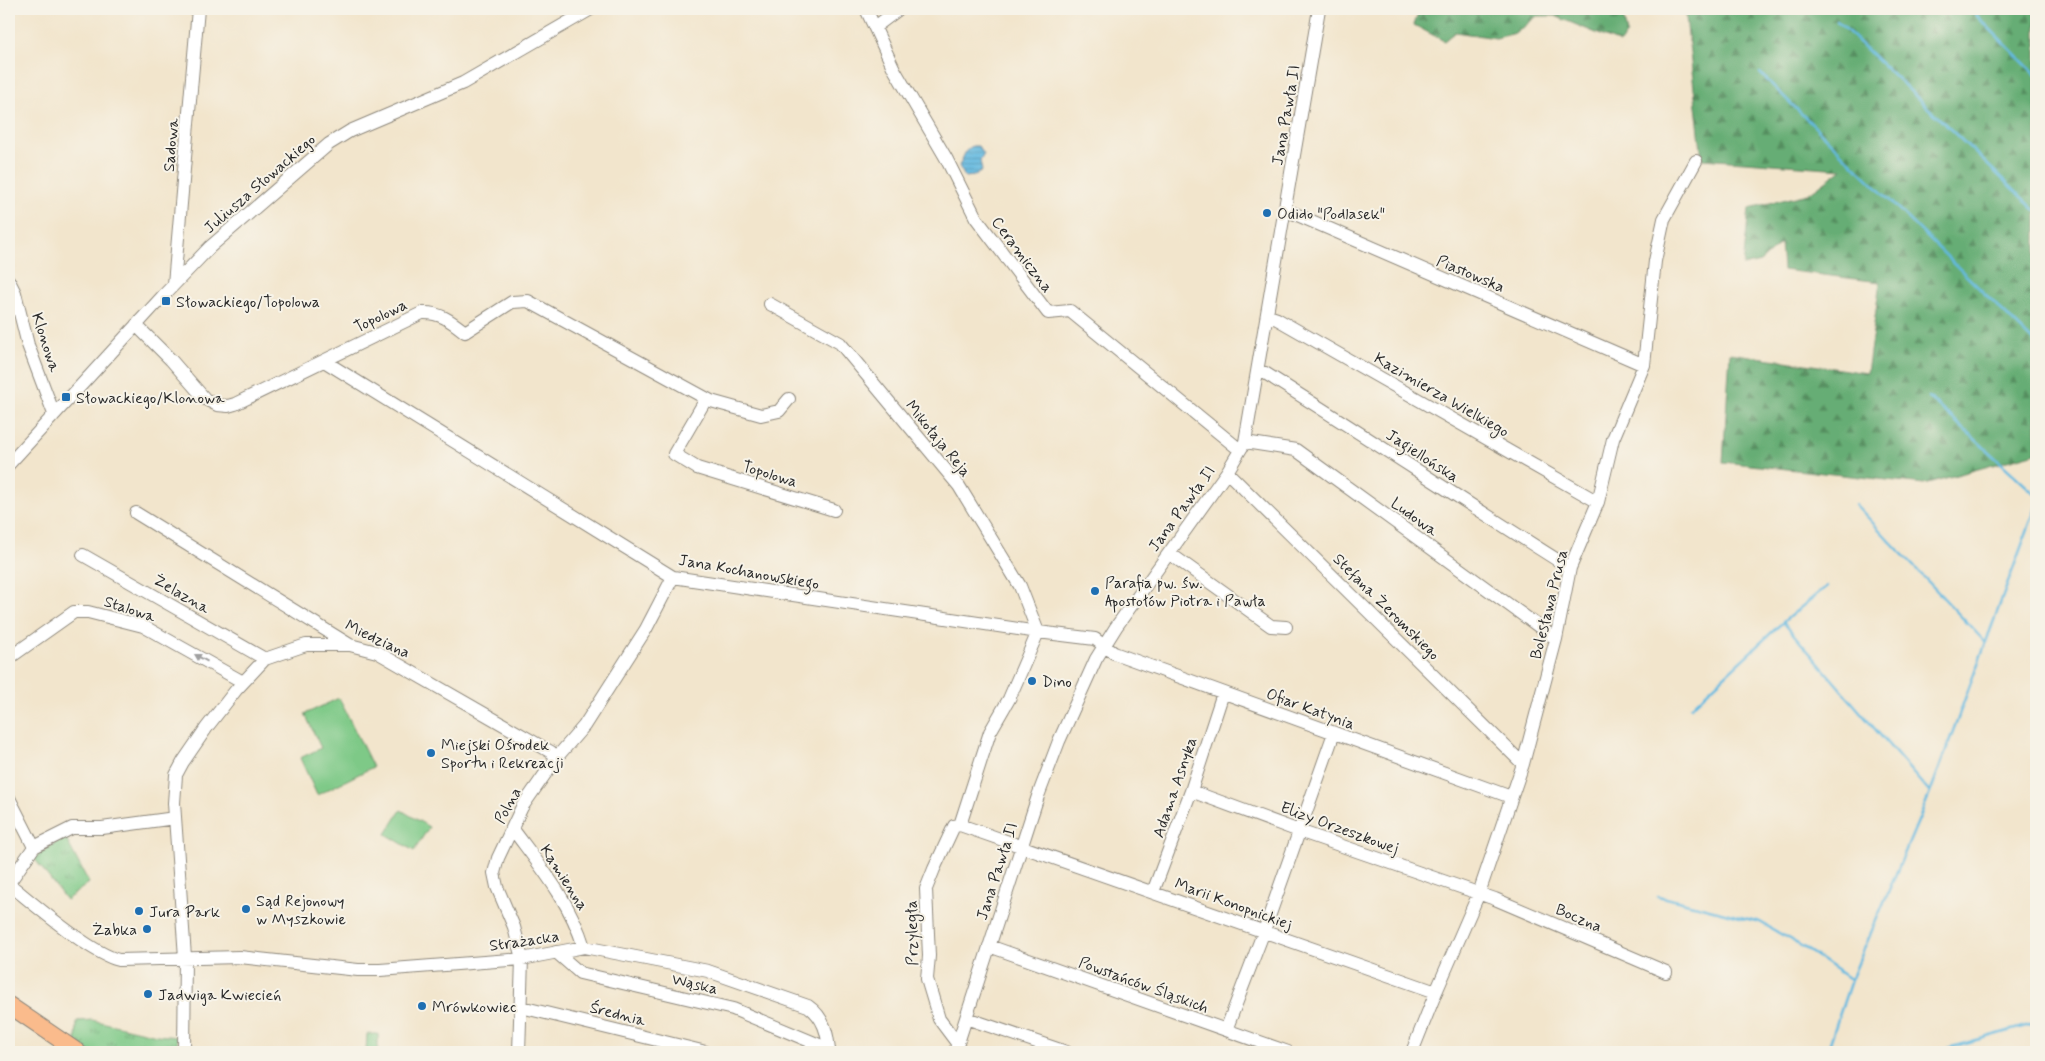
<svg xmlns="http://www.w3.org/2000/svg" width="2045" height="1061" font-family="Mynerve,sans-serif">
<defs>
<pattern id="forest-firs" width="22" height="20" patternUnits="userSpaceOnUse" patternTransform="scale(1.25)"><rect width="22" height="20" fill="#66ad74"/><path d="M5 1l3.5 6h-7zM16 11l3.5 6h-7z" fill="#548d5f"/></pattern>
<pattern id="park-tufts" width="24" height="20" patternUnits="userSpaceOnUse" patternTransform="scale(1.25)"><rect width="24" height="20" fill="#7ec987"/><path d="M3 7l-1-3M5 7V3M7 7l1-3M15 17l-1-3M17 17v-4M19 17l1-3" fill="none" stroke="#67a36f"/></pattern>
<pattern id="water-rules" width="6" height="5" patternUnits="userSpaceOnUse" patternTransform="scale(1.25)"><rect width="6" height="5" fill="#64bae1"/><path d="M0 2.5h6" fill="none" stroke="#5397b7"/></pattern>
</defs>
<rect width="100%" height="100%" fill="#f7f3e8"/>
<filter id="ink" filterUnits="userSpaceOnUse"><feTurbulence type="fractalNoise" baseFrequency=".02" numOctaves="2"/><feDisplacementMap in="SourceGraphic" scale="10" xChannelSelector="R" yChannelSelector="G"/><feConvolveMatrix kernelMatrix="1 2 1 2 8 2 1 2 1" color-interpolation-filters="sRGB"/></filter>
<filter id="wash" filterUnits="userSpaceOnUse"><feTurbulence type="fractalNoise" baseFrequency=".0096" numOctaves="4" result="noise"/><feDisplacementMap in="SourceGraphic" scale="20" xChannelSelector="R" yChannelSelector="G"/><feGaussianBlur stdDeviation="1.12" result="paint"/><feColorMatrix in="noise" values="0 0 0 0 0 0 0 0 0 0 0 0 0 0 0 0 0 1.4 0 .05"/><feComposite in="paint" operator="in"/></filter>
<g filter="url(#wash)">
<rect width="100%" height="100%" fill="#f2e5cc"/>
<path fill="#7ec987" stroke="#547a59" d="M339,698L373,767L317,795L300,758L321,748L305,714Z
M401,810L429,827L414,851L386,834Z"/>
<path fill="url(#forest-firs)" stroke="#486c50" d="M1420,9H1593L1597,10L1623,9V17L1627,33L1620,43L1555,16H1537L1516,33L1496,38L1455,32L1444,41L1414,25Z
M1685,9H2036V453L1924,484L1723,462L1730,353L1867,373L1880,282L1783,270L1781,243L1760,262L1743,266L1749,208L1808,194L1842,169L1702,159Z"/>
<path fill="url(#park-tufts)" stroke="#547a59" d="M65,837L89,883L66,900L34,858L40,853Z
M92,1020L157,1035L177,1037L178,1052H86L76,1043L77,1021Z
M367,1034H378V1052H366Z"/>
<path fill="url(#water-rules)" stroke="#487286" d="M972,146H978L984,154L980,161L982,171L974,176L965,177L959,166L966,151Z"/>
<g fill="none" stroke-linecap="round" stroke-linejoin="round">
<path stroke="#64bae1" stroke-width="2.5" d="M1970,9L2036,75
M1837,21L2036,211
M1760,73L2036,344
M1929,397L2036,495
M1856,505L1985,642
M1827,586L1783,622L1930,793
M1691,707L1783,622
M1658,896L1760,922L1803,947L1851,980
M1827,1052L1851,980L1930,793L2036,507
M1934,1052L2033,1024L2036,1015"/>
</g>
</g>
<g filter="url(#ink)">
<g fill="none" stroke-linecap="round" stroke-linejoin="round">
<defs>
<path id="minor" d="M866,9L894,69L946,158L976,218L1048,313L1070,311L1240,450
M875,27L899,9
M1286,210L1644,365
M9,281L15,293L28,345L54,414
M174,284L198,9
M770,304L840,343L959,486L1020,586L1038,632L1009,699L990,732L960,825
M1268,316L1277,319L1598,502
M136,325L171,360L205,399L217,405L228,406L235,404L422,313C440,312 451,321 465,332L512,302L528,301L711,401L761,415L779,411L789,399
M324,361L673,577L1038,632L1095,639L1114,653L1511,797
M1258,372L1265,373C1367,437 1468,504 1570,568
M706,399L674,454L697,468L834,510
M1245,442L1296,450L1556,639
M9,464L162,297L210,247L329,144L350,131L463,83L591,9
M1227,472L1523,764
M136,513L350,645L377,652L551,752L557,757
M1169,553L1271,626L1286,627
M83,555L265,659
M9,658L74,612H88L143,626L243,682
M1191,791L1299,831L1495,899L1666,972
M9,798L34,847L9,883
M512,828C540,866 570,901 584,947
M34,847L72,828H102L175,818
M9,884C34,904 90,953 119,960L240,957L358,970H380L522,959L584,947L708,971L808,1006C824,1017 828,1034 829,1052
M1153,892L1191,791L1223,693
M989,946L1288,1052
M556,952L580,973L733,1009L829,1049
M521,1007L706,1052
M966,1018L1066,1052
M1226,1030L1264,931L1334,733
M957,1043L939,1019L927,979L929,956L926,889L934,869L954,826L960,825L1436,992
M184,1052L185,957L174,803L176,775L183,762L207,727L236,690L265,659L306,645H350
M519,1052L522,959L514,927L497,887L494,873L498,858L522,807L557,757L584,726L646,629L673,577
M955,1052L1038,796L1059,741L1096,659L1116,627L1227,472L1245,442L1319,9
M1412,1052L1436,992L1479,893L1523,764L1556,639L1570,568L1598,502L1613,439L1644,365L1655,261L1664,219L1696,161"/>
<path id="major" d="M9,1005L78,1052"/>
</defs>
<use href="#minor" stroke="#8e887c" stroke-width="14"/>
<use href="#major" stroke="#8e887c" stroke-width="18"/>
<use href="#minor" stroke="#fff" stroke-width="12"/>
<use href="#major" stroke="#fabb8c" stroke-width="16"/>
</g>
<defs><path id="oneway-solid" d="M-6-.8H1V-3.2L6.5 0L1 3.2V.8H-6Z" transform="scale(1.25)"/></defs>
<use fill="#a0a0a0" href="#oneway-solid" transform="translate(201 658) rotate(-151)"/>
</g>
<g fill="#1f6fb2" stroke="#f7f3e8" stroke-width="2">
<circle cx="1267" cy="213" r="5"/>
<rect x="161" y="296" width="10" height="10" rx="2.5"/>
<rect x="61" y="392" width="10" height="10" rx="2.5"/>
<circle cx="1095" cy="591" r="5"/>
<circle cx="1032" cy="681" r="5"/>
<circle cx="431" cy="753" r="5"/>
<circle cx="246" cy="909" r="5"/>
<circle cx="139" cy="911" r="5"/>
<circle cx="147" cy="929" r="5"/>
<circle cx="148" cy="994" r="5"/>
<circle cx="422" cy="1006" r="5"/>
</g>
<g text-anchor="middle" stroke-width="4" stroke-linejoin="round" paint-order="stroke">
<g font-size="16" fill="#2b2b2b" stroke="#f7f3e8">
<text transform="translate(1285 115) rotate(-80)" y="6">Jana Pawła II</text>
<text transform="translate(170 145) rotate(-85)" y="6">Sadowa</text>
<text transform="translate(259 183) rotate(-41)" y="6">Juliusza Słowackiego</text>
<text transform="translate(1023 254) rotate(53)" y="6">Ceramiczna</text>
<text transform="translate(1471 273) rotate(23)" y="6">Piastowska</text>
<text transform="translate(380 315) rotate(-26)" y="6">Topolowa</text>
<text transform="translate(47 342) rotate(72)" y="6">Klonowa</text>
<text transform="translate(1442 394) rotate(30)" y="6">Kazimierza Wielkiego</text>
<text transform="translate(939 438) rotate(51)" y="6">Mikołaja Reja</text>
<text transform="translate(1423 455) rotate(33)" y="6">Jagiellońska</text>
<text transform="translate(770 473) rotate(17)" y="6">Topolowa</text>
<text transform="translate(1181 508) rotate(-54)" y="6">Jana Pawła II</text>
<text transform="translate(1415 516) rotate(36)" y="6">Ludowa</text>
<text transform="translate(749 571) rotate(10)" y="6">Jana Kochanowskiego</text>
<text transform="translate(182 593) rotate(30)" y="6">Żelazna</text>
<text transform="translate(1548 604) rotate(-76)" y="6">Bolesława Prusa</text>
<text transform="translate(1387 606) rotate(45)" y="6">Stefana Żeromskiego</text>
<text transform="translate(130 608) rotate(18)" y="6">Stalowa</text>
<text transform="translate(378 638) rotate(25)" y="6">Miedziana</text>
<text transform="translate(1311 708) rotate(20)" y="6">Ofiar Katynia</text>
<text transform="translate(1174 787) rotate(-71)" y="6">Adama Asnyka</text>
<text transform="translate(507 805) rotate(-61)" y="6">Polna</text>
<text transform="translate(1340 827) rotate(20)" y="6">Elizy Orzeszkowej</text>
<text transform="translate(996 871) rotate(-72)" y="6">Jana Pawła II</text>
<text transform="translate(565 877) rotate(57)" y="6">Kamienna</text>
<text transform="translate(1234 903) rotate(20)" y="6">Marii Konopnickiej</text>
<text transform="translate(1579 917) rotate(23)" y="6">Boczna</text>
<text transform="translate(911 933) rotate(-91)" y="6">Przyległa</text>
<text transform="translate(524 940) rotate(-8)" y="6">Strażacka</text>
<text transform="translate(695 983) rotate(13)" y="6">Wąska</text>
<text transform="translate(1144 984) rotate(20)" y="6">Powstańców Śląskich</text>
<text transform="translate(618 1013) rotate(14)" y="6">Średnia</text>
</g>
<g font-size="16" fill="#2b2b2b" stroke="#f7f3e8" text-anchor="start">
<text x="1277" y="219">Odido "Podlasek"</text>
<text x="176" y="307">Słowackiego/Topolowa</text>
<text x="76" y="403">Słowackiego/Klonowa</text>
<text x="1105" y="588">Parafia pw. św.<tspan x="1105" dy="18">Apostołów Piotra i Pawła</tspan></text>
<text x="1042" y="687">Dino</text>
<text x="441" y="750">Miejski Ośrodek<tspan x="441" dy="18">Sportu i Rekreacji</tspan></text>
<text x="256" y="906">Sąd Rejonowy<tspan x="256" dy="18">w Myszkowie</tspan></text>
<text x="149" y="917">Jura Park</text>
<text x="137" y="935" text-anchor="end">Żabka</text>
<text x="158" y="1000">Jadwiga Kwiecień</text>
<text x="432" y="1012">Mrówkowiec</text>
</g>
</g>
<rect width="2045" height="1061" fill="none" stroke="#f7f3e8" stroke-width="30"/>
</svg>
